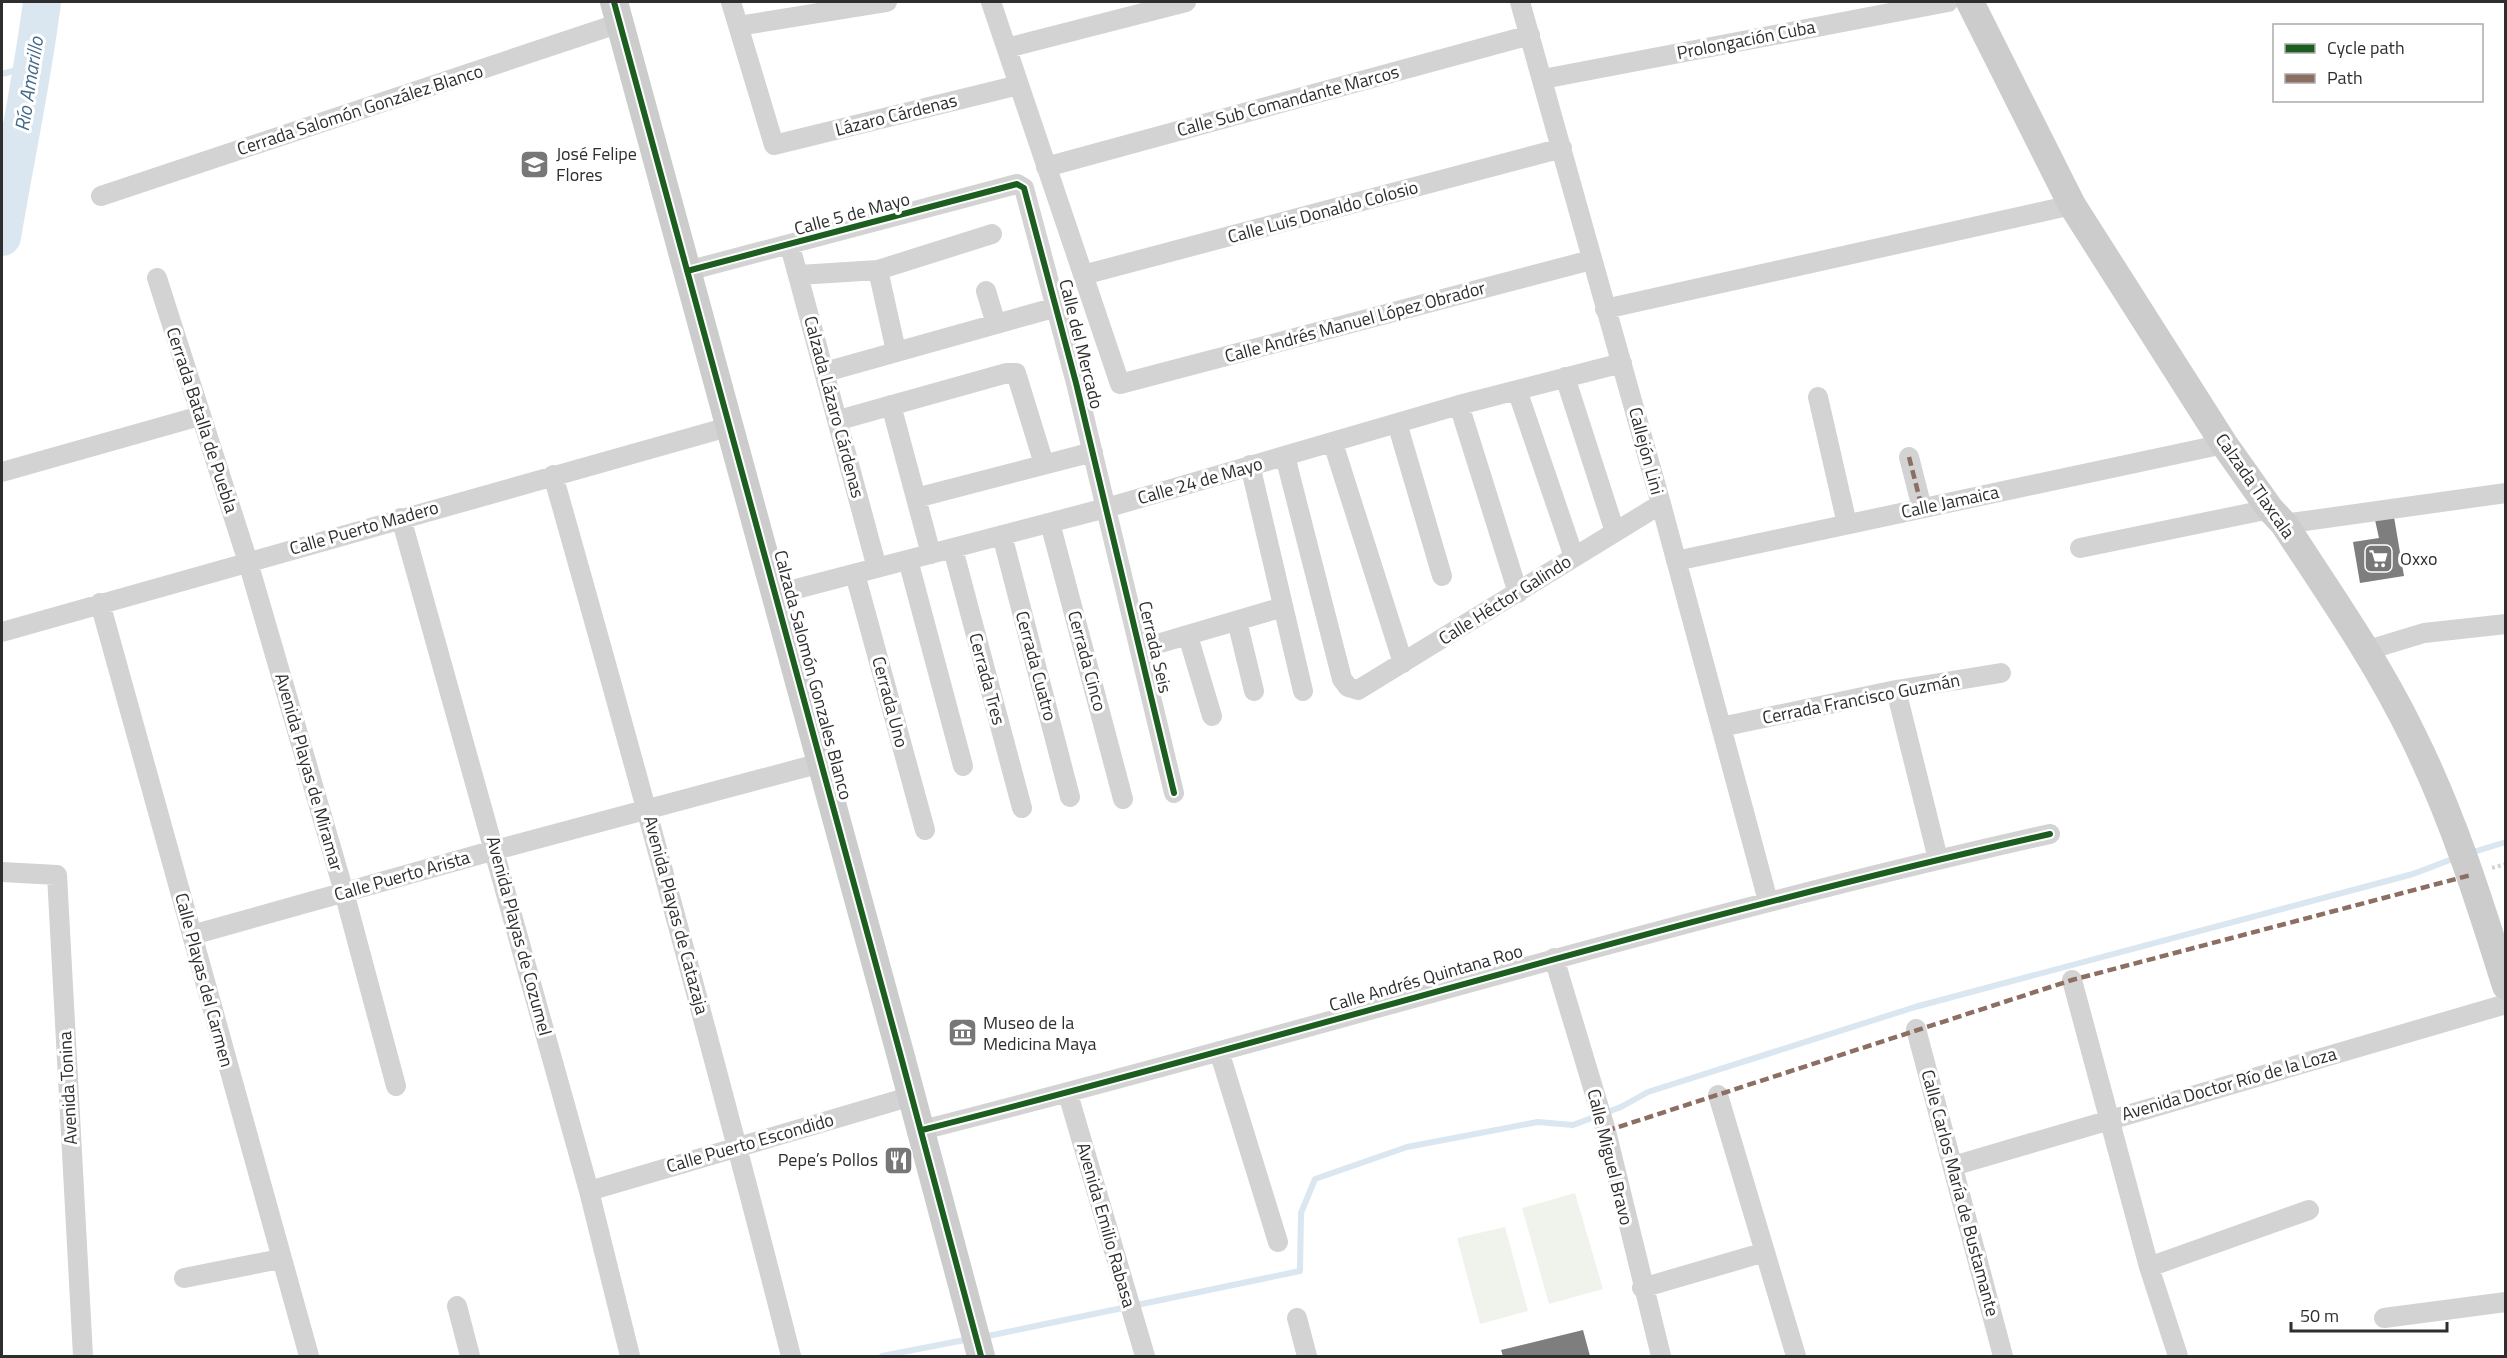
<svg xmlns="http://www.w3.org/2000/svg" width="2507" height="1358" font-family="'Titillium Web',sans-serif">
<rect width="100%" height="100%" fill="#fff"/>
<path fill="#f0f3ec" d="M1575,1193L1603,1289L1549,1304L1522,1208Z
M1505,1227L1528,1311L1480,1324L1457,1238Z"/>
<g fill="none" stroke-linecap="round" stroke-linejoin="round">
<path stroke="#dae6f0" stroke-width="6" d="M2,74L34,65
M2470,853L2506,842
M983,1337L1300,1271L1301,1213L1315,1179L1407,1147L1538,1122L1573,1125L1621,1107L1648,1092L1915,1007L2413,874L2455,858
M882,1356L970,1339"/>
<path stroke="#dae6f0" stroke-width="38" d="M2,237C15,159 32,81 42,2"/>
</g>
<path fill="#7e7e7e" d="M2394,517L2404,576L2360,583L2353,542L2379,538L2375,520Z
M1583,1330L1590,1356H1503L1501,1350Z"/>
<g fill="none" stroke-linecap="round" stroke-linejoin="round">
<path stroke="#d3d3d3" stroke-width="4" stroke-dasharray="3 3" stroke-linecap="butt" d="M2492,868L2506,864"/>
<path stroke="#d3d3d3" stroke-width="20" d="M731,2L774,145L1019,85
M991,2L1120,384L1591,260
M1520,2L1661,504L1768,901
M738,26L887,2
M1007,48L1186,2
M1543,79L1948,2
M1046,167L1530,35
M101,196L620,23
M790,246L877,568
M878,270L896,351
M687,271L1017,184L1024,188L1076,383L1174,793
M799,275L878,270L992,234
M1083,275L1562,148
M157,278L248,562L344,892L396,1086
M986,291L996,324
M1605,309L2072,205
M825,372L1057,307
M1565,377L1615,532
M1517,390L1574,557
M1818,397L1847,524
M891,405L931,554
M1459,405L1518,593
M839,420L1007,373H1016L1044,464
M1397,423L1442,576
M1333,443L1403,663
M1285,456L1342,679L1348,687L1358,690L1661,504
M1909,457L1922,508
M1250,465L1303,691
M2,472L200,416
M553,475C636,768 716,1061 791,1356
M916,498L1093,452
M401,518L589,1191L630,1356
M1050,523L1123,799
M2284,524L2506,493
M1002,535L1070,797
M2080,548L2270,509
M953,549L1022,808
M908,560L963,766
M1676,561L2224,444
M855,574L925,830
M777,594L1106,508L1459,405L1622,363
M100,603L309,1356
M1237,621L1254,691
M2,632L728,427
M1188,636L1212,716
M1140,649L1283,607
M2368,650L2424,633L2506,624
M1896,690L1938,859
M1721,727L1896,690L2001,673
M2,872L57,875L83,1356
M192,935L495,850L821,763
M1554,958L1606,1131L1661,1356
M2072,980L2149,1267L2178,1356
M1916,1029L2003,1356
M1219,1051L1278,1242
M1068,1094L1145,1356
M1718,1095L1796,1356
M922,1130C1299,1035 1670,919 2050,834
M1953,1166L2506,1004
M589,1191L912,1096
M2149,1267L2309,1210
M184,1278L280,1259
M1642,1288L1765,1252
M457,1306L470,1356
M1297,1318L1307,1356
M2384,1318L2506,1302"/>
<path stroke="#ccc" stroke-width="28" d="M614,2C737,453 861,904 981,1356
M1970,2L2072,205L2224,444L2270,509L2284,524C2329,593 2376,660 2412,734C2452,814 2479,900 2506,986"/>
<path stroke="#8d6e63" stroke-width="4.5" stroke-dasharray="9 4.5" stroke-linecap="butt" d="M1909,457L1922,508
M1606,1131L2072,980L2471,875"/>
<defs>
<path id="cycleway" d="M614,2C737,453 861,904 981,1356
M687,271L1017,184L1024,188L1076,383L1174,793
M922,1130C1299,1035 1670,919 2050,834"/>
</defs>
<use href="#cycleway" stroke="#fff" stroke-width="10"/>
<use href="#cycleway" stroke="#1b5e20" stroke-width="6"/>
</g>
<defs>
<symbol id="school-square" viewBox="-11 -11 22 22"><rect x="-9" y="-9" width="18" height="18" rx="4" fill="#777" stroke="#fff"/><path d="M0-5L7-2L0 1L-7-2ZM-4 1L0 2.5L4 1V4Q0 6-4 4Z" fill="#fff"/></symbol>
<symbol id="supermarket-square" viewBox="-11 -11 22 22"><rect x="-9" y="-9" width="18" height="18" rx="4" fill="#777" stroke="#fff"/><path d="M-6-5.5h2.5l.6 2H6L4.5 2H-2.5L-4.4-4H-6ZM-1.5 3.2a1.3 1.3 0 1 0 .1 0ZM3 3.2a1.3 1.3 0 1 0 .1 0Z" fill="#fff"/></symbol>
<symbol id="museum-square" viewBox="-11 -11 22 22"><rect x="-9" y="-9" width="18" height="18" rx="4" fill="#777" stroke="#fff"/><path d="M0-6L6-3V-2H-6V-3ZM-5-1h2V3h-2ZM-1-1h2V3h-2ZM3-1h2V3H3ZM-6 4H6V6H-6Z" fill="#fff"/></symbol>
<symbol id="restaurant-square" viewBox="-11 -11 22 22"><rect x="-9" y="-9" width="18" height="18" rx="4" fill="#777" stroke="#fff"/><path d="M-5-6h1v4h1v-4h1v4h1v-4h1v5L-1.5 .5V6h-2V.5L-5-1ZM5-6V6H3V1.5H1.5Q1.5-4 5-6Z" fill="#fff"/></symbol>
</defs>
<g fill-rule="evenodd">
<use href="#school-square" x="518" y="148" width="33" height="33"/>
<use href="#supermarket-square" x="2362" y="542" width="33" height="33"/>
<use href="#museum-square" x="946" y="1016" width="33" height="33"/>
<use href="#restaurant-square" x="882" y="1144" width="33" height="33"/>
</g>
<g text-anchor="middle" stroke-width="6" stroke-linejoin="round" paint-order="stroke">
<g font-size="18" fill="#2e2e2e" stroke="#fff">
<text transform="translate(1746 40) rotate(-11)" y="6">Prolongación Cuba</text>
<text transform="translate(1288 101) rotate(-15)" y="6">Calle Sub Comandante Marcos</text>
<text transform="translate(360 110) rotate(-18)" y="6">Cerrada Salomón González Blanco</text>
<text transform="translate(896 115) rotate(-14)" y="6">Lázaro Cárdenas</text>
<text transform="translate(1323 212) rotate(-15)" y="6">Calle Luis Donaldo Colosio</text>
<text transform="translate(852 214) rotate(-15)" y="6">Calle 5 de Mayo</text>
<text transform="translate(1355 322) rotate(-15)" y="6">Calle Andrés Manuel López Obrador</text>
<text transform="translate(1081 344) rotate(76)" y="6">Calle del Mercado</text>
<text transform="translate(834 407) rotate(75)" y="6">Calzada Lázaro Cárdenas</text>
<text transform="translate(202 420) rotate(72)" y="6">Cerrada Batalla de Puebla</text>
<text transform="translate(1646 451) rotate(75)" y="6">Callejón Lini</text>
<text transform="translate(1200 481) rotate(-16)" y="6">Calle 24 de Mayo</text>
<text transform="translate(2255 486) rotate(55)" y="6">Calzada Tlaxcala</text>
<text transform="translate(1950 502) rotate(-12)" y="6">Calle Jamaica</text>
<text transform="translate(364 528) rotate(-16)" y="6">Calle Puerto Madero</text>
<text transform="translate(1505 600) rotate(-32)" y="6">Calle Héctor Galindo</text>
<text transform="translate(1155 647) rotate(77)" y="6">Cerrada Seis</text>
<text transform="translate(1087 661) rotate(75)" y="6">Cerrada Cinco</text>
<text transform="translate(1036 666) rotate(75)" y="6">Cerrada Cuatro</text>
<text transform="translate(813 675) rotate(75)" y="6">Calzada Salomón Gonzales Blanco</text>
<text transform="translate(987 679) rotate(75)" y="6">Cerrada Tres</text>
<text transform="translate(1861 699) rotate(-11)" y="6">Cerrada Francisco Guzmán</text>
<text transform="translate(890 702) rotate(75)" y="6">Cerrada Uno</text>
<text transform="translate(309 772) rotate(74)" y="6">Avenida Playas de Miramar</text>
<text transform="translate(402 876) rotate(-16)" y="6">Calle Puerto Arista</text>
<text transform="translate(676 915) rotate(75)" y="6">Avenida Playas de Catazaja</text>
<text transform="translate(519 936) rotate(75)" y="6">Avenida Playas de Cozumel</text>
<text transform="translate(1426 978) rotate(-16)" y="6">Calle Andrés Quintana Roo</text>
<text transform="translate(204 980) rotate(75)" y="6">Calle Playas del Carmen</text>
<text transform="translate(2229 1084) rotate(-16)" y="6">Avenida Doctor Río de la Loza</text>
<text transform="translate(68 1088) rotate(-93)" y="6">Avenida Tonina</text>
<text transform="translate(750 1143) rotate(-16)" y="6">Calle Puerto Escondido</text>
<text transform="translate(1610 1157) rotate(76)" y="6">Calle Miguel Bravo</text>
<text transform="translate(1960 1193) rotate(75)" y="6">Calle Carlos María de Bustamante</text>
<text transform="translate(1106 1225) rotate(74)" y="6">Avenida Emilio Rabasa</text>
</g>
<g font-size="18" fill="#2e2e2e" stroke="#fff" text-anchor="start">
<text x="556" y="160">José Felipe<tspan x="556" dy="21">Flores</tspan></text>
<text x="2400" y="565">Oxxo</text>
<text x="983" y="1029">Museo de la<tspan x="983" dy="21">Medicina Maya</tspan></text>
<text x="878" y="1166" text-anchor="end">Pepe’s Pollos</text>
</g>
<g font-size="20" font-style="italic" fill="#42698a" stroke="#fff">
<text transform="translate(29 84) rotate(-81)" y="7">Río Amarillo</text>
</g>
</g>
<rect width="2507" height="1358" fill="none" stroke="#2e2e2e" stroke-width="6"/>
<rect x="2273" y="24" width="210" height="78" fill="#ffffff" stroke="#ababab" stroke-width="1.5"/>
<rect x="2285" y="44" width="30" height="9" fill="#1b5e20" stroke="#ababab" stroke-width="1.5"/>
<text x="2327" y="54" font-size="18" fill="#2e2e2e">Cycle path</text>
<rect x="2285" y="74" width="30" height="9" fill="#8d6e63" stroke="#ababab" stroke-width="1.5"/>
<text x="2327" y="84" font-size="18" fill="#2e2e2e">Path</text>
<path d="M2291 1322v9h156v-9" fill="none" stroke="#2e2e2e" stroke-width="3"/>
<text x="2300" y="1322" font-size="18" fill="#2e2e2e" stroke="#ffffff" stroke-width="4.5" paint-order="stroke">50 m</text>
</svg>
